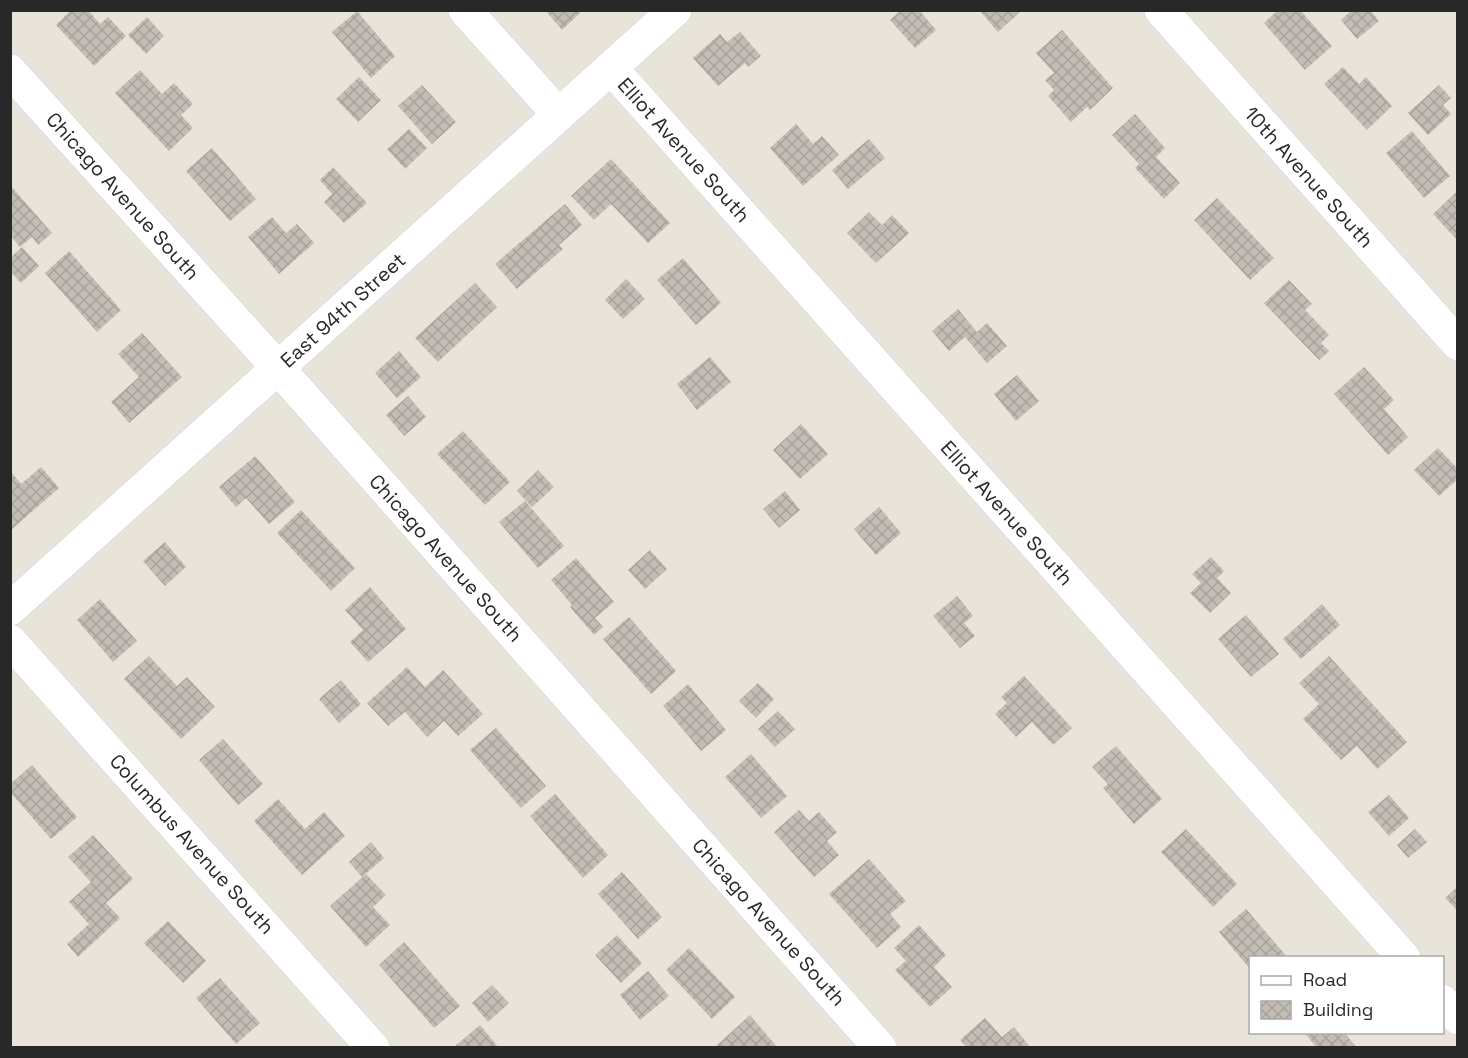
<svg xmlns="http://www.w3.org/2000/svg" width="1468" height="1058" font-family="'Space Grotesk',sans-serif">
<defs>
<pattern id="building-cross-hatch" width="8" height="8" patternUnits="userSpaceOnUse" patternTransform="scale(1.5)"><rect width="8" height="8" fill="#c2beb6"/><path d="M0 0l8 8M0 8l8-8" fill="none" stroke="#a7a39c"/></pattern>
</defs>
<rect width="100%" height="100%" fill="#e9e4da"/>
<path fill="url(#building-cross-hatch)" d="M71,10H88L100,24L108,17L126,36L94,66L56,25Z
M545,10H583L562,30Z
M901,10H919L936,30L915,48L890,20Z
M979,10H1022L998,32Z
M1278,10H1300L1332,46L1305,70L1264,23Z
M1352,10H1370L1379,21L1357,39L1341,20Z
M357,11L395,56L371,78L332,32Z
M147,17L164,36L146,54L128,35Z
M1062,30L1113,88L1090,110L1087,107L1071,122L1048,96L1054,90L1045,80L1054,73L1036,53Z
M740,32L761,56L748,67L745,63L718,86L693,58L720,34L727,42Z
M1343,67L1359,84L1366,77L1392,106L1367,130L1324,84Z
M140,70L162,94L174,83L193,104L181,115L193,128L169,151L115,93Z
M359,77L381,100L358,122L336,99Z
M422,85L456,122L432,144L398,106Z
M1439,85L1451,98L1443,105L1451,114L1428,135L1408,113Z
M1135,114L1165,148L1156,157L1180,183L1164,199L1135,168L1139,164L1112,135Z
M796,124L813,144L822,136L839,155L803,186L770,148Z
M409,129L427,148L405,169L387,149Z
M1412,131L1450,176L1424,198L1386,153Z
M869,139L885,158L848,189L832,170Z
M212,148L256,199L230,221L186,171Z
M611,159L670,223L648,243L611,204L594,220L571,196Z
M333,167L367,203L344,223L324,202L332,194L320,180Z
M10,185L52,233L38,245L32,237L20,247L10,235Z
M1456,192L1458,193V241L1433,214Z
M1217,198L1274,258L1250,280L1194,220Z
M565,204L582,225L559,245L563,249L517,289L495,264Z
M869,212L882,225L892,215L909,233L876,263L847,233Z
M272,217L286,233L297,224L314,243L279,274L248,237Z
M22,247L39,266L21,283L10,271V258Z
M69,251L121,310L97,332L45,273Z
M683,258L721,303L696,325L657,280Z
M626,279L645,299L623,319L605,300Z
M1289,280L1312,304L1305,310L1329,335L1321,343L1329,351L1319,360L1264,303Z
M475,283L497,307L438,362L415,338Z
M958,309L977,332L987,323L1007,346L987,363L965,337L949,351L932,331Z
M142,333L182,377L129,423L111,402L139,377L118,354Z
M399,351L421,377L397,398L375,373Z
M710,357L731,382L697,410L677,384Z
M1364,367L1394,400L1384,409L1408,437L1388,455L1334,394Z
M1017,375L1039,401L1016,421L994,394Z
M408,396L426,417L404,436L386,415Z
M801,424L828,454L800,479L773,450Z
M463,431L510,482L485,505L437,454Z
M1438,448L1458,469V479L1439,496L1414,470Z
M255,456L295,502L269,524L246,498L236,507L219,487Z
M41,467L59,488L10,531V474L12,473L21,484Z
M538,470L554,487L532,507L517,491Z
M785,491L800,510L779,528L763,509Z
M525,501L564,546L538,568L499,522Z
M879,507L901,533L876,555L854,529Z
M301,510L355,568L331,591L277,533Z
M165,542L186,567L165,586L143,561Z
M650,550L667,569L645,589L628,570Z
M1211,557L1224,571L1217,578L1231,593L1210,613L1190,593L1201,583L1192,574Z
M576,558L614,602L595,618L603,627L594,635L570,607L572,605L551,580Z
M370,587L406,629L368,662L350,642L363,630L345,610Z
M957,596L973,616L964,623L975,636L960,648L933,616Z
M100,599L137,641L113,662L77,620Z
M1322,604L1340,625L1301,659L1283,639Z
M1246,615L1279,654L1251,677L1218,639Z
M629,617L676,671L651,694L603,639Z
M149,656L177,686L187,677L215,707L181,739L124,679Z
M1329,656L1407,742L1377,769L1357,746L1341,760L1303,719L1319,704L1299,683Z
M407,667L425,687L443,670L483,714L458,736L444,721L427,737L405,712L388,726L367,703Z
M1024,676L1072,728L1053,745L1032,722L1016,737L995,714L1007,703L1001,697Z
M341,680L361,704L339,723L319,699Z
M758,683L774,699L756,718L739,701Z
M688,684L726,730L701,751L663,706Z
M778,711L795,729L775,747L758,729Z
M496,728L546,786L521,808L470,750Z
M223,739L263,784L238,805L199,760Z
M1116,746L1162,799L1134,824L1103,788L1108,784L1092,767Z
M751,754L787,796L761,818L725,777Z
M32,765L77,817L51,839L10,792V784Z
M555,794L608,855L583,878L530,816Z
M1389,795L1409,818L1389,836L1368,812Z
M278,799L305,829L324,812L345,836L302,875L254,821Z
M799,810L809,821L819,812L837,832L827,841L839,855L814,877L774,832Z
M1186,829L1237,884L1213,907L1161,852Z
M1415,829L1427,842L1408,858L1397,845Z
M93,835L133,879L106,903L120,918L78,957L67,944L89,924L69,902L91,882L68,857Z
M371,842L384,858L362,877L349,862Z
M869,859L906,901L890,914L901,927L877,948L829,894Z
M622,872L662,917L638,939L598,894Z
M366,874L386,895L373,907L390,925L366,947L330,906Z
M1458,886V911L1445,898Z
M1246,909L1288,958H1250V969L1219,932Z
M168,921L206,961L183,983L144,943Z
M919,925L946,955L934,967L952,987L930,1007L895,970L906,961L894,948Z
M617,935L642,963L621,983L595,955Z
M404,942L460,1006L434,1028L379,965Z
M689,948L735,997L712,1019L666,970Z
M648,971L669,996L640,1020L620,995Z
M220,978L260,1023L236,1044L196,998Z
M492,985L509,1003L488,1022L472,1003Z
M750,1015L778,1048H714Z
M985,1018L1002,1037L1014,1027L1031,1048H967L960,1040Z
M480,1025L499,1048H456L455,1046Z
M1304,1032H1344L1357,1048H1317Z"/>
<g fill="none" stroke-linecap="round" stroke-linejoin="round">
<defs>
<path id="minor" d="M465,10L559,115
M1161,10L1458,344
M611,68L1404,958
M10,71L278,368L880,1048
M10,609L675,10
M10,641L373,1048
M1442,1001L1458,1018"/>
</defs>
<use href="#minor" stroke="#cfd1e0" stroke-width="34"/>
<use href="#minor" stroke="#fff" stroke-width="33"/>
</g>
<g text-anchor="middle" stroke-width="4.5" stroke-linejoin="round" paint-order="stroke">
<g font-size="20" fill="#282828" stroke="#fff">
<text transform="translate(684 150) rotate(48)" y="7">Elliot Avenue South</text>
<text transform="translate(1309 177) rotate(48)" y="7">10th Avenue South</text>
<text transform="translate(123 196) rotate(48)" y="7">Chicago Avenue South</text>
<text transform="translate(343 310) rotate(-42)" y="7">East 94th Street</text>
<text transform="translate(1007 513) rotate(48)" y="7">Elliot Avenue South</text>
<text transform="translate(446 558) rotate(48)" y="7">Chicago Avenue South</text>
<text transform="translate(192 844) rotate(48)" y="7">Columbus Avenue South</text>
<text transform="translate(769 922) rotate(48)" y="7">Chicago Avenue South</text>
</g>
</g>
<rect width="1468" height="1058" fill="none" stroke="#282828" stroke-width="24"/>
<rect x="1249" y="956" width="195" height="78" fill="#ffffff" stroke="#a9a9a9" stroke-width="1.5"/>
<rect x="1261" y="976" width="30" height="9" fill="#ffffff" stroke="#a9a9a9" stroke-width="1.5"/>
<text x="1303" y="986" font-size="18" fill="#282828">Road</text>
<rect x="1261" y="1001" width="30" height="18" fill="url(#building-cross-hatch)" stroke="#a9a9a9" stroke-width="1.5"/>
<text x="1303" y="1016" font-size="18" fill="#282828">Building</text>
</svg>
